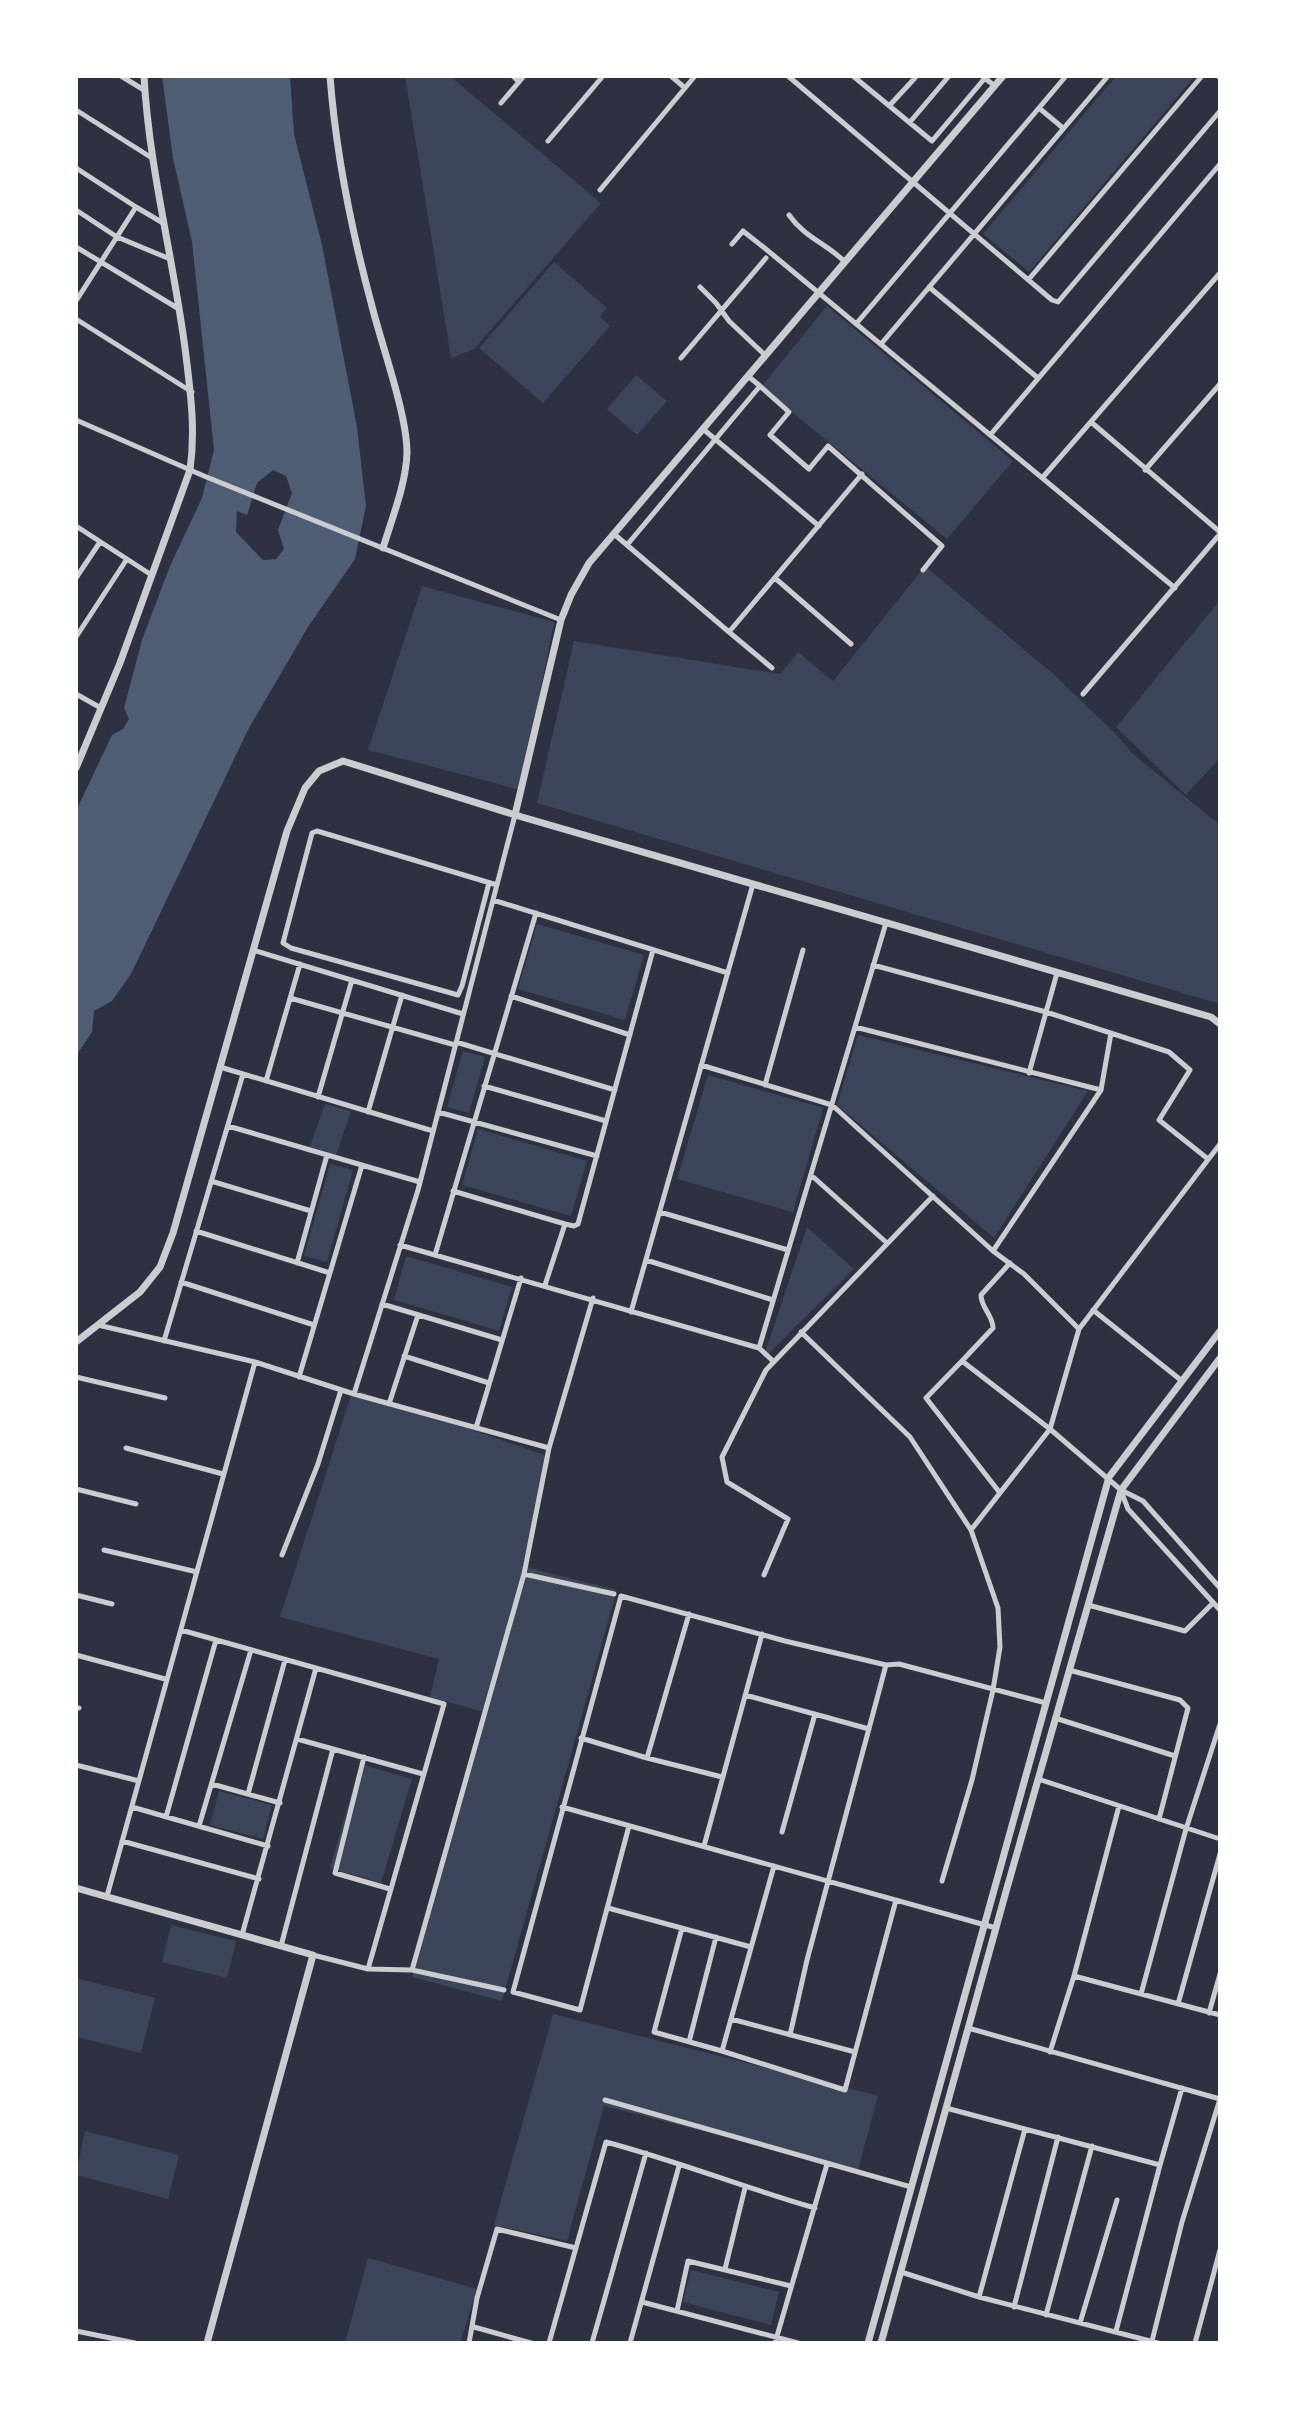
<svg xmlns="http://www.w3.org/2000/svg" width="1296" height="2419" font-family="'Fira Sans Condensed',sans-serif">
<rect width="100%" height="100%" fill="#2d3142"/>
<path fill="#3c4559" d="M405,76H450L601,203L474,349L451,358Z
M1116,76H1195L1029,272L983,234Z
M554,262L607,308L600,317L610,326L543,403L479,348Z
M827,306L1013,461L947,539L761,387Z
M636,375L667,401L637,435L607,409Z
M925,566L1052,673L1114,732L1133,754L1220,825V1004L537,803L574,641L780,674L798,652L833,681Z
M422,586L554,622L521,790L368,750Z
M1220,600V758L1186,795L1116,727Z
M537,924L644,955L625,1020L518,989Z
M858,1035L1088,1091L994,1238L837,1105Z
M463,1051L485,1057L469,1113L447,1107Z
M708,1075L823,1108L793,1212L677,1179Z
M325,1104L351,1111L336,1155L310,1147Z
M478,1129L587,1161L571,1216L462,1185Z
M330,1164L353,1170L327,1262L304,1256Z
M807,1227L854,1269L763,1359Z
M406,1256L512,1287L499,1331L394,1300Z
M353,1389L551,1457L522,1566L617,1590L502,2001L412,1977L484,1712L430,1697L439,1659L280,1617Z
M360,1764L412,1779L381,1883L330,1868Z
M219,1791L272,1805L263,1839L210,1825Z
M171,1925L236,1941L227,1978L162,1962Z
M76,1978L155,1998L141,2053L76,2037Z
M553,2014L878,2096L858,2170L604,2106L567,2241L494,2225Z
M85,2131L179,2155L168,2199L76,2175Z
M368,2258L477,2289L460,2343H345Z
M691,2270L779,2292L771,2325L683,2302Z"/>
<path fill="#4f5d75" fill-rule="evenodd" d="M162,76H290L294,134L322,245L357,427L366,506L355,559L308,627L249,728L131,974L112,1001L94,1011L92,1032L76,1056V811L112,735L123,729L129,719L124,708L142,640L170,566L202,498L214,450L192,242L173,158ZM273,470L286,476L292,493L278,530L284,549L276,559L263,560L236,532L237,511L247,515L257,483Z"/>
<g fill="none" stroke-linecap="round" stroke-linejoin="round">
<path stroke="#caccd0" stroke-width="5" d="M121,76L144,90
M513,76L519,82
M671,76L685,88
M788,76L1052,300L1058,302L1220,111
M853,76L932,141L985,78
M982,76L995,86
M1218,76L1220,78
M501,103L524,76
M889,106L915,78
M1039,108L1063,128
M76,110L152,158
M910,122L949,76
M548,141L603,76
M76,168L136,207
M600,190L695,76
M76,210L117,237L170,259
M789,215C805,238 826,243 845,262
M732,244L743,231L767,250L1175,588
M76,247L179,309
M1029,279L1202,76
M700,287L716,303L729,321L766,356
M929,287L1038,378
M76,301L136,207L163,223
M76,319L192,392
M856,324L1066,76
M881,344L1108,76
M681,358L766,258
M748,376L760,386
M76,420L204,476L561,620
M1091,422L1220,532
M703,429L819,526
M991,434L1220,164
M1145,470L1220,384
M1043,477L1220,273
M76,526L150,574
M614,534L729,632L862,474
M627,545L760,386L789,412L770,435L809,469L828,446L942,546L923,570
M76,578L100,542
M775,578L851,644
M729,632L772,668
M76,637L127,559
M76,694L101,708
M1083,694L1220,534
M489,883L462,986L458,995L291,948L283,943L312,833L317,831L497,885
M493,900L728,973
M253,950L463,1014
M873,965L1046,1012L1169,1052L1190,1070L1159,1120L1208,1159
M511,996L630,1035
M290,998L455,1045
M855,1027L1101,1090
M456,1042L615,1090
M701,1065L832,1105L993,1251L1024,1274L1079,1329
M220,1067L433,1131
M1029,1073L1057,973
M266,1081L300,964
M765,1085L803,950
M484,1086L606,1121
M318,1097L352,980
M368,1112L402,995
M438,1112L597,1156
M228,1126L420,1182
M811,1175L887,1243
M211,1181L311,1211
M453,1191L565,1224L574,1226L578,1224L653,950
M660,1212L788,1250
M196,1231L330,1273
M400,1245L759,1348L773,1361
M993,1251L1101,1090L1111,1033
M435,1255L536,913
M646,1260L773,1300
M297,1263L327,1155
M1010,1263L981,1295C981,1308 993,1315 993,1328L962,1361L1050,1429L1121,1490L1143,1501L1220,1588
M181,1282L314,1325
M545,1285L565,1224
M382,1304L502,1340
M1093,1310L1182,1381
M631,1312L753,884
M98,1325L255,1362L354,1394L549,1448
M801,1332L910,1437L971,1530L998,1608L1000,1647L993,1690L972,1780L942,1881
M164,1341L243,1074
M759,1348L886,923
M404,1356L489,1383
M962,1361L926,1398L1000,1493
M76,1377L165,1398
M299,1377L362,1165
M354,1394L418,1190L515,815
M389,1404L418,1315
M476,1428L521,1278
M126,1448L223,1474
M76,1489L136,1504
M1121,1491L1128,1509L1220,1610
M971,1530L1050,1429L1079,1329L1220,1144
M104,1550L197,1572
M282,1555L318,1464L341,1390
M524,1574L614,1594
M764,1575L788,1519L727,1482L722,1457L766,1370L933,1196
M76,1595L112,1604
M1088,1605L1185,1631L1213,1603
M181,1630L444,1704L368,1969
M76,1655L165,1679
M1069,1670L1180,1700L1188,1708L1159,1819
M745,1695L869,1729
M76,1707L79,1708
M1055,1718L1175,1756
M581,1738L647,1758L689,1614
M297,1739L423,1774
M364,1757L335,1873L390,1889
M647,1758L722,1777
M76,1765L139,1781
M1038,1779L1220,1839
M212,1784L280,1803
M248,1794L285,1660
M132,1807L268,1846
M562,1807L996,1928
M166,1817L216,1640
M199,1826L251,1650
M629,1826L580,2010L513,1992L621,1596L785,1641L886,1665L899,1664L1046,1703
M782,1832L815,1714
M122,1841L259,1879
M704,1846L762,1634
M774,1866L722,2051L845,2090L896,1900
M107,1896L255,1362
M608,1908L751,1947
M682,1928L654,2032L722,2051
M242,1935L316,1668
M281,1946L333,1749
M313,1955L368,1969L412,1970L504,1990
M412,1970L524,1574L549,1448L593,1298
M1074,1976L1220,2015
M1141,1994L1186,1829L1220,1724
M1178,2004L1220,1854
M1209,2013L1220,1974
M731,2019L855,2052
M968,2028L1220,2099L1182,2222L1152,2341
M790,2035L807,1960L886,1665
M689,2042L716,1937
M1050,2052L1074,1976L1119,1806
M605,2100L911,2187
M946,2108L1160,2165L1182,2088
M725,2269L745,2188
M901,2272L979,2297L1158,2343
M979,2297L1025,2129
M642,2302L798,2343
M1014,2307L1058,2137
M677,2311L688,2261L791,2286
M1046,2315L1092,2146
M1080,2323L1117,2200
M474,2327L531,2343
M76,2331L135,2343
M1116,2331L1160,2165
M469,2343L477,2298L497,2229L576,2248
M549,2343L606,2142C677,2161 745,2188 815,2208
M592,2343L646,2153
M630,2343L679,2166
M775,2343L827,2164
M1195,2343L1220,2250"/>
<path stroke="#caccd0" stroke-width="7" d="M330,76C336,156 352,233 373,310C383,349 407,415 407,453C406,484 392,518 383,548
M76,768L120,663L190,470C196,428 190,389 185,348C173,257 149,168 144,76
M515,815L561,620L571,595L589,563L1003,76
M76,1342L140,1292L160,1267L173,1233L287,831L305,788L319,771L343,761L522,817L1211,1017L1220,1024
M76,1888L313,1955L207,2343
M868,2343L1109,1477L1220,1331
M881,2343L1007,1888L1121,1490L1220,1358"/>
</g>
<rect width="1296" height="2419" fill="none" stroke="#ffffff" stroke-width="156"/>
</svg>
